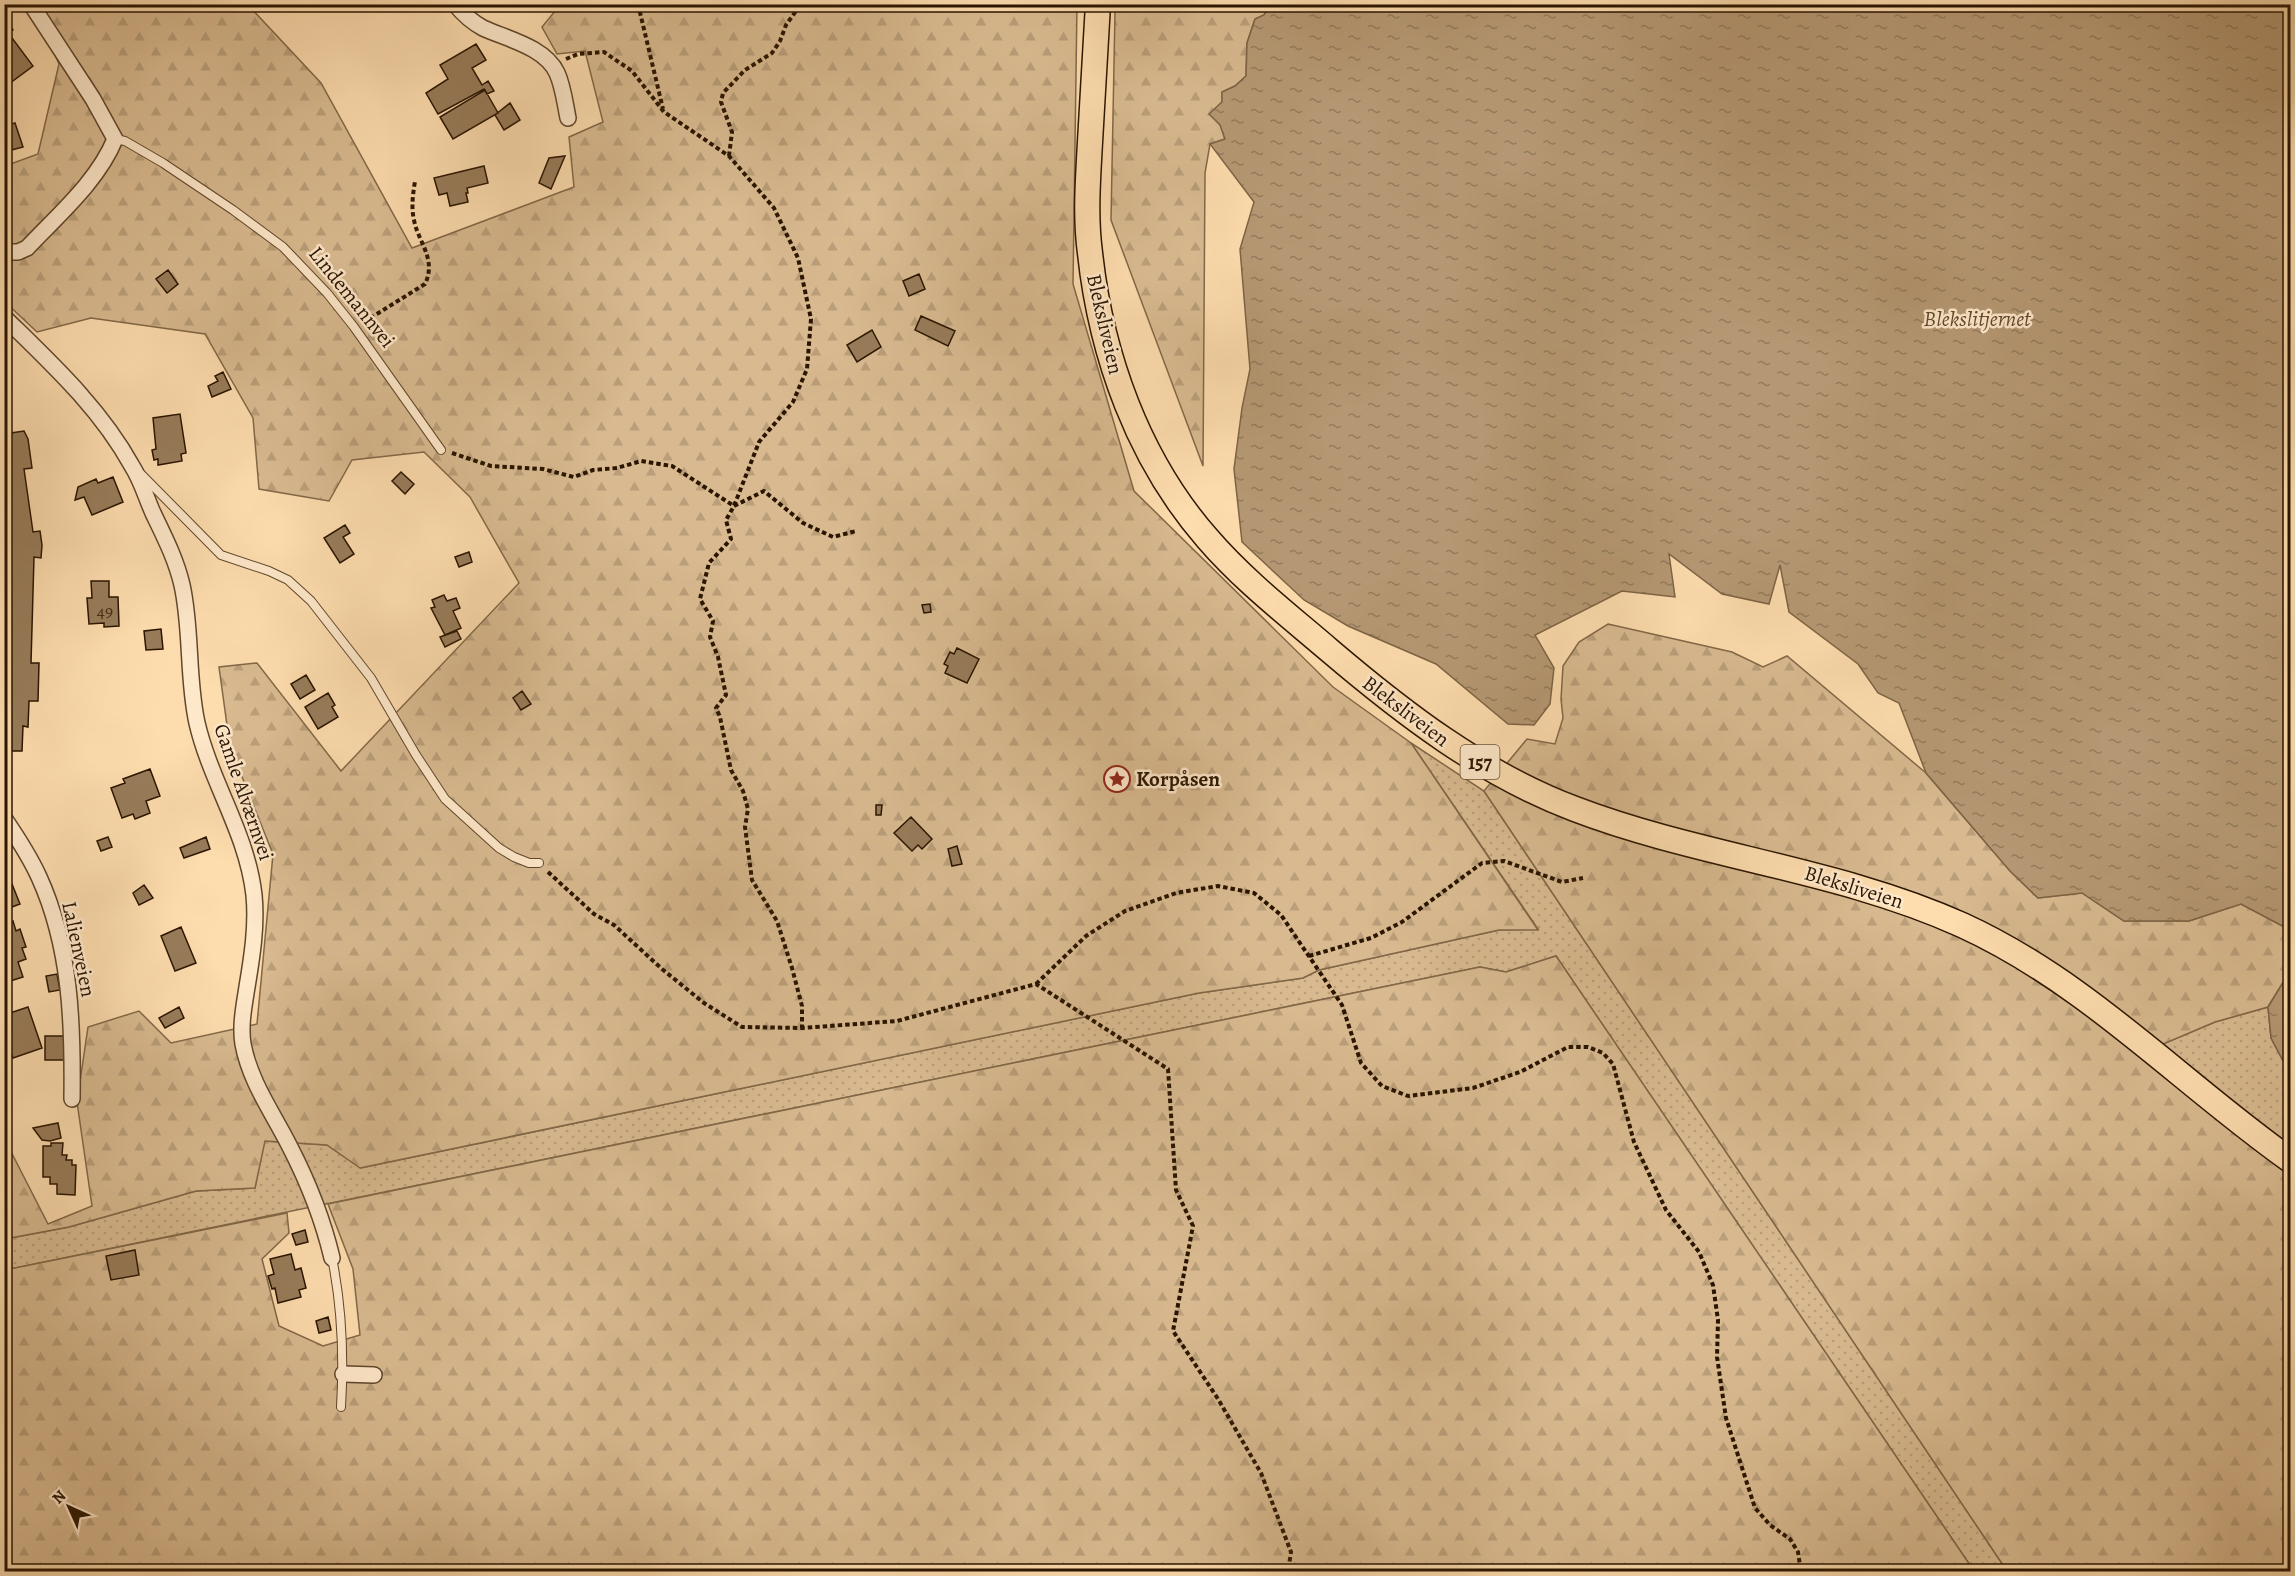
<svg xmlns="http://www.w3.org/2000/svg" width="2295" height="1576" font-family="Alegreya,serif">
<defs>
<pattern id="grass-dots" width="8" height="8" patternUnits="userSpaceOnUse" patternTransform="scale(1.5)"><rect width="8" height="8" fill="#d9ba90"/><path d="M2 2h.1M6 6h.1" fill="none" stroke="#ba9f7a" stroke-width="1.8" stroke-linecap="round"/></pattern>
<pattern id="forest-firs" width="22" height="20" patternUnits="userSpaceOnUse" patternTransform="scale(1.5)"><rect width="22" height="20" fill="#d9ba90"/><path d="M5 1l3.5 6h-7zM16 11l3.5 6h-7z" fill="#ba9f7a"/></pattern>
<pattern id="water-ripples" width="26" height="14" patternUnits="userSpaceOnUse" patternTransform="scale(1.5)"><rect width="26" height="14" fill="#b59873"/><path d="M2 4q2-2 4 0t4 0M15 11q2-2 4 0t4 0" fill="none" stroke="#937b5c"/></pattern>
</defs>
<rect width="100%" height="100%" fill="#fddcae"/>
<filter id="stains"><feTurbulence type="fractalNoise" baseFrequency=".00333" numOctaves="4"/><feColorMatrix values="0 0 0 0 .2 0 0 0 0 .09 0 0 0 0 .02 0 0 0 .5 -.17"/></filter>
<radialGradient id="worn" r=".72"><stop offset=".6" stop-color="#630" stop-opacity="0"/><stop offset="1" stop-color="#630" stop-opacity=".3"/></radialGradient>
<path fill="url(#grass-dots)" stroke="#826848" stroke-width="1.5" d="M1411,743L1484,791L2007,1571H1974L1556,956L1506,972L1480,967L5,1270V1239L69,1227L196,1191L255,1188L264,1141L327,1145L361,1168L1199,993L1303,978L1319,970L1499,930L1538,929Z
M2268,1007L2271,1038L2290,1074V1173L2148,1050L2215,1022Z"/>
<path fill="url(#forest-firs)" stroke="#826848" stroke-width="1.5" d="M34,5H248L321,83L412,248L574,187L569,137L603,122L585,51L557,54L542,27L560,5H1077L1073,284L1134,491L1333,687L1411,743L1538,930H1499L1319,970L1303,978L1199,993L360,1168L327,1145L265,1141L255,1188L196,1191L69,1227L5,1239L4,1138L48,1224L92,1206L77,1102L88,1027L139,1011L171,1043L257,1024L273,854L230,747L219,667L257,663L341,771L519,583L470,497L424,452L352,460L329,501L259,489L253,418L205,334L91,318L37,332L5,302V166L38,154L59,64Z
M1117,5H1271L1264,15L1255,19L1247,43L1246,76L1235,86L1222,92V102L1215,109L1225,139L1210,144L1205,173L1203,466L1111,220L1115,12Z
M1608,624L1732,652L1763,667L1787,656L1926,773L2010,871L2038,898L2082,893L2124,921H2189L2241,904L2290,930V971L2268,1007L2215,1022L2149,1050L2290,1173V1571H2007L1484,791L1527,739L1555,744L1563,718L1561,699L1563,666L1579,642Z
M1556,956L1974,1571L5,1572V1270L287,1213L289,1233L262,1259L279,1326L323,1346L360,1335L353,1269L328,1204L1480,967L1506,972Z"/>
<path fill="url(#water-ripples)" stroke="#7d6445" stroke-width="1.5" d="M1271,5H2290V930L2241,904L2189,921H2124L2082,893L2038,898L2010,871L1926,773L1899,703L1878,693L1858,664L1789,612L1780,565L1769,604L1722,594L1669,554L1675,597L1622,591L1535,635L1554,668L1550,704L1534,725L1508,724L1436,664L1348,626L1304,600L1242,542L1234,469L1242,408L1250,369L1240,249L1254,202L1210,144L1225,139L1220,125L1209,114L1222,102V92L1235,86L1246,76L1247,43L1255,19L1264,15Z
M2290,971V1074L2271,1038L2268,1007Z"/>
<path fill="#987c5a" stroke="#2a1500" stroke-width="1.5" d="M4,19L13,30L4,37Z
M9,34L33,66L6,86L4,38Z
M476,44L486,60L472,68L482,85L488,81L494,91L487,94L484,89L438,114L426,93L448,79L440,65Z
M485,90L498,113L453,139L440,117Z
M510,103L520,120L504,130L495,115Z
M15,123L23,147L4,152L5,126Z
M565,156L551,189L539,183L549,158Z
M484,166L488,183L467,188L468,193H466L468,202L450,206L447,193L439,195L434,178Z
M168,270L178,284L167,293L156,279Z
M919,274L925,289L909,296L903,281Z
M921,316L955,331L948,346L915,330Z
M872,330L881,347L857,362L847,345Z
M223,372L231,389L212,397L208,386L218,381L215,376Z
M180,414L186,453L181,454L182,461L158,465V459L154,460L152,450L156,449L153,418Z
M24,431L28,439L32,468L24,469L33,532L40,531L42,545L41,558L34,557L31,663H39L38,701H29L28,727L23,726L22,751H4V434Z
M401,472L414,484L405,494L392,481Z
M113,477L123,502L92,515L84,497L75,500L78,487L96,479L98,483Z
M345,525L350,533L343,537L354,554L340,563L324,538Z
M469,552L472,562L459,567L455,557Z
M91,581H109V597H118L119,626L104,627V623L89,624L87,598H92Z
M444,595L447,601L456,598L460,608L453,611L461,628L445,635L431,608L435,607L432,600Z
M930,604L931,612L924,613L922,605Z
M161,629L163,649L146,650L144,631Z
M457,631L461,639L445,647L440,637Z
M957,648L979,659L967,683L945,673L948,666L944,664L950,652L954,654Z
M306,675L315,690L300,699L291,684Z
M522,691L531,704L521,710L513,698Z
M328,693L335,705L332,707L338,717L318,729L305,707Z
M150,769L160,796L146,801L150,813L135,819L133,814L122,818L111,788L125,783L123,779Z
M876,805H882L881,815H876Z
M911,817L932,839L922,849L918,845L912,851L894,833Z
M108,837L112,847L101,851L97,841Z
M206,837L210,849L184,858L180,848Z
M957,846L962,864L952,866L948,849Z
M12,884L20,904L4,910V887Z
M144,885L153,898L139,905L133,893Z
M13,921L16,931L20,929L26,947L22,948L26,959L18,962L23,977L4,983V924Z
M181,927L196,963L175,971L161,936Z
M57,974L60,990L49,992L46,976Z
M28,1007L42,1048L13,1058L4,1032V1015Z
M179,1007L184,1018L165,1028L159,1018Z
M45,1036H66V1060H45Z
M58,1123L61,1138L50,1141L42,1140L33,1128Z
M51,1143H63L62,1155H67L66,1160H72V1165H76L75,1195L57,1194V1184H50V1177H43V1146H51Z
M305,1230L308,1242L296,1245L292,1234Z
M135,1250L139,1275L111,1280L106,1256Z
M291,1254L295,1270L301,1268L306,1288L299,1290L301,1297L278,1303L275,1288L272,1289L268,1276L274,1274L270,1259Z
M328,1317L331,1330L319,1333L316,1321Z"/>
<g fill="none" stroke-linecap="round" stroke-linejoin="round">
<defs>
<path id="lane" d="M115,139L125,141L163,163L233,210L283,247L327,293L354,327L441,450
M141,474L221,555L269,571L288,580L311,601L371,678L416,755L445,799L499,848L514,857L529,863H539
M332,1258C342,1307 344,1357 341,1407"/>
<path id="street" d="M455,4C463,14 472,22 483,28C507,39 545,47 557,73C563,86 565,103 568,118
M4,252H18L27,248C58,215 98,181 115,139L93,99L31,4
M4,317C51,363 100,408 132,466C141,480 146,497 153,513C164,536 176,559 182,585C192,630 187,678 197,723C211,783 247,833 254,895C257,926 252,957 247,987C244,1006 240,1026 243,1044C250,1082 273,1113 290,1147C308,1182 323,1220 332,1258
M4,818C17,837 30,857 39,877C71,947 73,1025 72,1099
M343,1374L374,1375"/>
<path id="primary" d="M1098,4C1095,50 1093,96 1090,142C1088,179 1085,216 1090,253C1101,355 1138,459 1207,538C1243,580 1287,614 1329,650C1403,713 1482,774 1575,809C1701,857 1838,869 1962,925C2087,982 2180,1082 2290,1160"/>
</defs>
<use href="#lane" stroke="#5f472c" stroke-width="10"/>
<use href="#street" stroke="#5f472c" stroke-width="18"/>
<use href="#primary" stroke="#2a1500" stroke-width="27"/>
<path stroke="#2a1500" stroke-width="4" stroke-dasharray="4.5 3" stroke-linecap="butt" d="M638,4L663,109
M566,59L578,54L604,52L632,71L664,112L729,156L774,208L798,258L811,319L807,369L793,402L759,442L734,506L726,520L731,539L709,563L700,599L713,621L710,637L718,657L726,695L716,708L720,717L731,770L743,791L748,809L745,827L752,880L777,921L792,968L802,1006V1028
M729,156L732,132L721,102L723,93L745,70L772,53L780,41L786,25L801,4
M364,322L425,284C437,259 418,242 414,220C411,207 413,194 415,181
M452,453L491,466L543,469L574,477L593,470L617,468L641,461L672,466L734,506
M734,506L764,491L803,523L833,537L856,531
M548,872L594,914L614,925L662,969L704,1003L742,1027L802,1028L897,1021L1036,984L1168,1069L1176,1190L1193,1226L1173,1331L1218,1399L1261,1473L1291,1552L1288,1572
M1309,956L1371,938L1402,922L1482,863L1504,861L1562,882L1583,878
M1036,984L1086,936L1125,911L1176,893L1218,886L1254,893L1281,915L1342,1005L1361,1063L1382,1086L1408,1096L1473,1088L1520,1072L1568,1047H1588L1603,1053L1613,1064L1634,1142L1666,1210L1699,1252L1713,1285L1718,1320L1717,1357L1726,1418L1755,1508L1770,1525L1790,1539L1798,1552L1801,1572"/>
<use href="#lane" stroke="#fee8ca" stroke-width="8"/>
<use href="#street" stroke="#fee8ca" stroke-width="15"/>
<use href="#primary" stroke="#fddcae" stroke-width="24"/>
</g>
<defs>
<symbol id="sight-ring" viewBox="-11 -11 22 22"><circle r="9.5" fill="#fee8ca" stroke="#8f2418" stroke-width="1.5"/><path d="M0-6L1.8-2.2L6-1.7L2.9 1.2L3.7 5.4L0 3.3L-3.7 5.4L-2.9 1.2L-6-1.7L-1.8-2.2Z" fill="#8f2418"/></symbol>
</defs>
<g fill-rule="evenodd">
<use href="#sight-ring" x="1102" y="764" width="30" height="30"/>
</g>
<g text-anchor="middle" stroke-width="5" stroke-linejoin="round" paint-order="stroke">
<g font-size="18" fill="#462f16">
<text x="105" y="617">49</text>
</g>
<rect fill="#fee8ca" stroke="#6a543d" stroke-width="1.5" x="1460.5" y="745" width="39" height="34" rx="4.5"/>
<g font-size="20" font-weight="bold" fill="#2a1500">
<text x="1480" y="769">157</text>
</g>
<g font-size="21" fill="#2a1500" stroke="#fee8ca">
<text transform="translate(352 297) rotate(51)" y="7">Lindemannvei</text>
<text transform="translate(1105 324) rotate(77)" y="7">Bleksliveien</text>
<text transform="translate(1406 711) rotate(37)" y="7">Bleksliveien</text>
<text transform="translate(244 792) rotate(71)" y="7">Gamle Alværnvei</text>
<text transform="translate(1854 887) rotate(17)" y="7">Bleksliveien</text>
<text transform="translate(79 949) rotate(78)" y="7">Lalienveien</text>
</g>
<g font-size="21" font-weight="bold" fill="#2a1500" stroke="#fee8ca" text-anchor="start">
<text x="1136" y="786">Korpåsen</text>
</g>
<g font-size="22" font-style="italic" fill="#62492e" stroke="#fee8ca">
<text x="1977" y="326">Blekslitjernet</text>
</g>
</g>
<rect width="2295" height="1576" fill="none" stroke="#fddcae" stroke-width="24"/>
<rect x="6" y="6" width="2283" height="1564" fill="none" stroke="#2a1500" stroke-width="3"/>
<rect x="12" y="12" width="2271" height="1552" fill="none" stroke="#2a1500" stroke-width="1.5"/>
<g transform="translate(69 1507) rotate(315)" stroke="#fee8ca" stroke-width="4.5" paint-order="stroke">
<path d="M0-4.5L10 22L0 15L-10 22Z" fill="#2a1500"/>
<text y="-9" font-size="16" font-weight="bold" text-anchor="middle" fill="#2a1500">N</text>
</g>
<rect width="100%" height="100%" filter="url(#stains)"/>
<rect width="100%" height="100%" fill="url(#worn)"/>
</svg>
